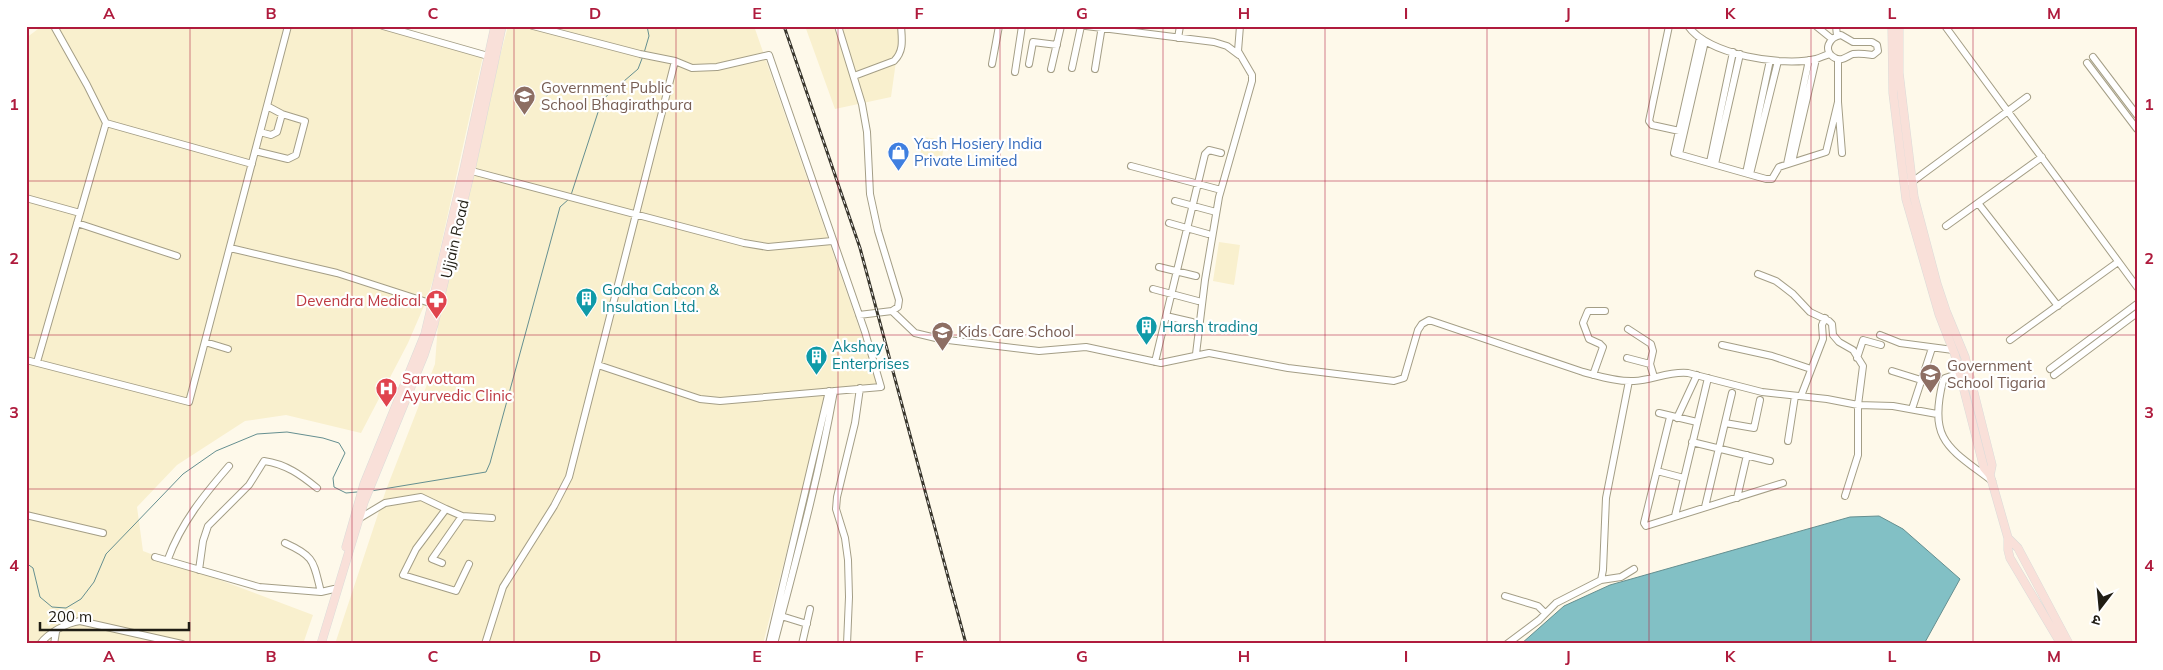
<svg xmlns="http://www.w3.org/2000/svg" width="2163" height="670" font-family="Mulish,'Noto Sans Devanagari',sans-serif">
<rect width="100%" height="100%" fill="#fef9ea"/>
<path fill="#f9f0ce" d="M42,26H377L483,56L434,277L427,299L408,343L361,433L286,415L245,421L177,465L137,507L143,551L313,615L303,644H26V38Z
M508,26H754L879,385L828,390L763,644H335L386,490L435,364L439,310L476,146Z
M805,26H901L891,97L835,109Z
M923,137L945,140L942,157L920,155Z
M1219,242L1240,245L1234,285L1213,281Z"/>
<path fill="#82c0c5" stroke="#658f90" d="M1879,516L1903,529L1960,579L1924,644H1521L1564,606L1610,585L1850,517Z"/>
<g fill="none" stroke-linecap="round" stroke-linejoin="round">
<path stroke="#658f90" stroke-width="1" d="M644,53L649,36L647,26
M571,195L602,100L638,69L643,56
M371,491L486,472L490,463L560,207L569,199
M26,563L33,568L40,597L52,607L66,608L81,599L94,582L106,554L133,526L183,474L216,451L257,434L287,432L323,438L339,443L345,453L333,478L334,487L346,493L357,492"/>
<defs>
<path id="minor" d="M383,26L488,56
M533,26L640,54L675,61L692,68L717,67L769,55L865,332L881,387L720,401L700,399L598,365
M838,26L862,104L867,132L870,194L878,231L899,300L898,307L892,311L859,315
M1086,26L1214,42L1227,46L1239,55
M1669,26L1649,121L1652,125L1684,132
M1688,26C1708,55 1783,67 1816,59C1820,58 1825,55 1830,54
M1816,26L1832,39
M1836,26L1837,36
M1945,26L2137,287
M1841,35L1853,42H1872L1877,45L1878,51L1873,55C1866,54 1861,53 1853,54C1847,56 1842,62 1835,58C1822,51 1829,37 1841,35Z
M1178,38L1180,26
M1700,38L1674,153L1766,179H1772L1779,167L1826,152L1838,102
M2093,57L2137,115
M1838,59V102L1842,153
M2087,63L2137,129
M992,64L999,26
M1029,64L1033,42L1057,45
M1072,68L1081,26
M1051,69L1061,26
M1095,69L1102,26
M1015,72L1022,26
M854,76L894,61C904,51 902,40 901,26
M106,123L252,164
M260,132L271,135L277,132L282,114
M255,151L288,159L296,155L305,121L282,114L267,106
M1679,154L1705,41
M1710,162L1733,52
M1792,162L1816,59
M1715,164L1740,54
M1787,164L1809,60
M1131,166L1221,190
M468,170L744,243L768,247L832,241
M1746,173L1770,60
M1750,174L1778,61
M1909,182H1912L2027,97
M26,198L80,213
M1175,201L1216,212
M1978,203L2058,306
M77,223L177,256
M1169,223L1208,234
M1946,226L2042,157
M230,248L337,273L436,305
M1159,267L1196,276
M1758,274L1776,281L1793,294L1810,312L1829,321L1832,324L1833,335L1839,342L1853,350L1863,366L1858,405V455L1845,496
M1153,289L1198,301
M892,311L915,333L940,339L1039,351L1086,347L1161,363L1209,353L1288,368L1394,381L1404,378L1418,330L1422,324L1429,320L1583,372C1599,376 1617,382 1634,381C1653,380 1669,371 1688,373L1762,392L1827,399L1858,405L1893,406L1937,414
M1166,316L1192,322
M1628,329L1651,344L1653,351L1650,364L1654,377
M1880,335L1900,343L1953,350
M2010,340L2118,262
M205,342L228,349
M1722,345L1772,356L1811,369
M1196,354L1205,280L1219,197L1252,81V75L1238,51L1240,26
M1627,358L1650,364
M1857,358L1863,340L1881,345
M26,360L189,402L288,26
M37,362L106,123L87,85L55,28
M1155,362L1205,154L1209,150L1221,153
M2050,369L2137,304
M1892,371L1921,380
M1960,373L1945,378L1943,381C1928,441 1949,448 1992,481
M1593,375L1603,347L1600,344L1589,339L1583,323L1588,311H1605
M2054,375L2137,313
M1801,396L1823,339L1822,325L1825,318
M1912,409L1932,348
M1659,413L1697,422
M1670,417L1644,523L1646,526L1783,483
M1677,418L1697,375
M1725,423L1754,428L1760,400
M1788,441L1795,396
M1692,442L1770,461
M1657,471L1684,478
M1737,498L1747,455
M1705,507L1732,393
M446,509L462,516L492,518
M26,515L103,533
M1675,516L1708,378
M360,518L385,503L421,497L446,509L416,549L403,575L456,591L469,564
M285,543C316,557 313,562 321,592
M155,557L259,587L321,592L334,589
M168,559C181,523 204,495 229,466
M442,563L432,559L462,516
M199,570L203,541L208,526L249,485L264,461C286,464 301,475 317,488
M1601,580L1621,577L1634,569
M1505,596L1538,606L1545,613
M778,615L807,624
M40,644C48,633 66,623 80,621L182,644
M54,644L56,632
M485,644L503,587L554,506L569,477L675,61
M769,644L829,391
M774,644C796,560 819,476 834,391
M802,644L810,609
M847,644L849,597L848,560L845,538L836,509L837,497L855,423L860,388
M1507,644L1539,620L1556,603L1601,580L1603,570L1606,498L1629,381"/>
<path id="major" d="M1892,26L1893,93L1906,199L1939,314L1955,355L1984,468L1990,475L2008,538V550L2010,558L2061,644
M1899,26V73L1914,197L1937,284L1946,311L1965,357L1992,465L1990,475
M2008,538L2018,548L2069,644
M346,547L364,484L425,334L464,169L495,26
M321,644L364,502L424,355L434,324L471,170L502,26"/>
</defs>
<use href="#minor" stroke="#a49e86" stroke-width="8"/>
<use href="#major" stroke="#dbdbd9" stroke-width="9"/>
<use href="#minor" stroke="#fff" stroke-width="6"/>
<use href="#major" stroke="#f9e0d9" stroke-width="8"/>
<defs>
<path id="rail" d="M784,26L860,248L966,644"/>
</defs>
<use href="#rail" stroke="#39362c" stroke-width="3"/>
<use href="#rail" stroke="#fff" stroke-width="1" stroke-dasharray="4" stroke-linecap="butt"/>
</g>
<path fill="none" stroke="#af1b3d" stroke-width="1" stroke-opacity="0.55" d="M190,26V644M352,26V644M514,26V644M676,26V644M838,26V644M1000,26V644M1163,26V644M1325,26V644M1487,26V644M1649,26V644M1811,26V644M1973,26V644M26,181H2137M26,335H2137M26,489H2137"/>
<defs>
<symbol id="school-pin" viewBox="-11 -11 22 30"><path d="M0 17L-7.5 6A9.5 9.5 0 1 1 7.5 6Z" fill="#8d6e63" stroke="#fff"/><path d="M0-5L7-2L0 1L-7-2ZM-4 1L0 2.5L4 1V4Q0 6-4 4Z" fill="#fff"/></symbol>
<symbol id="shop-pin" viewBox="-11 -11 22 30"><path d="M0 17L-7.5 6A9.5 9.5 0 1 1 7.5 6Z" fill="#3f7fe0" stroke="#fff"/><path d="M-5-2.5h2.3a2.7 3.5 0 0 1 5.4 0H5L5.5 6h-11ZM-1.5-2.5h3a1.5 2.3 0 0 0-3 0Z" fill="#fff"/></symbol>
<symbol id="building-pin" viewBox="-11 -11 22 30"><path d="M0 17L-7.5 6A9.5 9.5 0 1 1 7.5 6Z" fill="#0f9aa8" stroke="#fff"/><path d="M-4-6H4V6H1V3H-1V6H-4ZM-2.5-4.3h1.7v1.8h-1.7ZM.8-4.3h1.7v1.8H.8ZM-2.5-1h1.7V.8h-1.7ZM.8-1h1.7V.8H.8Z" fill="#fff"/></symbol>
<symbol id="pharmacy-pin" viewBox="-11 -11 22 30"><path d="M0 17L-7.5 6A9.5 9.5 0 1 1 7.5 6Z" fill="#e0444e" stroke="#fff"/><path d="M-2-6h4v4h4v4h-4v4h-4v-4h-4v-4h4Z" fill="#fff"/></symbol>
<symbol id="hospital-pin" viewBox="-11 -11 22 30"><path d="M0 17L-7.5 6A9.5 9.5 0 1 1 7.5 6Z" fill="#e0444e" stroke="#fff"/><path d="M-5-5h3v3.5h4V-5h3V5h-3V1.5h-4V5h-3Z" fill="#fff"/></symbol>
</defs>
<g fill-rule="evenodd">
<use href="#school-pin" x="512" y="84" width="25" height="34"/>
<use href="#shop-pin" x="886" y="140" width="25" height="34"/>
<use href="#building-pin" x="574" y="286" width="25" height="34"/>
<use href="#pharmacy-pin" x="424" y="288" width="25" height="34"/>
<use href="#building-pin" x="1134" y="314" width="25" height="34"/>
<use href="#school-pin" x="930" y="320" width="25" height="34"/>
<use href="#building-pin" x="804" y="344" width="25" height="34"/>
<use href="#school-pin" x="1918" y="362" width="25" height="34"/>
<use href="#hospital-pin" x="374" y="376" width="25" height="34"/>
</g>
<g text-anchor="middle" stroke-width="4.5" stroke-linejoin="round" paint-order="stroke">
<g font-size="15" fill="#785e54" stroke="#fff" text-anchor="start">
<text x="541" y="93">Government Public<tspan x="541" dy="17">School Bhagirathpura</tspan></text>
<text x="958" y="337">Kids Care School</text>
<text x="1947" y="371">Government<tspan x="1947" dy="17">School Tigaria</tspan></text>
</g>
<g font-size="15" fill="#366cbe" stroke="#fff" text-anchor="start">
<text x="914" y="149">Yash Hosiery India<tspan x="914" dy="17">Private Limited</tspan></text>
</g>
<g font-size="15" fill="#201d14" stroke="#fff">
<text transform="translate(455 239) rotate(-77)" y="5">Ujjain Road</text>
</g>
<g font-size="15" fill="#0d838f" stroke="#fff" text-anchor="start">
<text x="602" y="295">Godha Cabcon &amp;<tspan x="602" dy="17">Insulation Ltd.</tspan></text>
<text x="1162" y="332">Harsh trading</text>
<text x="832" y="352">Akshay<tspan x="832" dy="17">Enterprises</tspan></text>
</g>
<g font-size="15" fill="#be3a42" stroke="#fff" text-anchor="end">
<text x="421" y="306">Devendra Medical</text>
<text x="402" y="384" text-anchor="start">Sarvottam<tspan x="402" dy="17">Ayurvedic Clinic</tspan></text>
</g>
</g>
<rect width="2163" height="670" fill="none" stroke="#ffffff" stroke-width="55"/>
<g transform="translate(2100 608) rotate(196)" stroke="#ffffff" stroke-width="4" paint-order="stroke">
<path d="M0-4L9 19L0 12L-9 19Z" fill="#201d14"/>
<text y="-8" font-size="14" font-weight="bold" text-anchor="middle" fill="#201d14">उ</text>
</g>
<path d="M40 622v8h149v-8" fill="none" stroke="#201d14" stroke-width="2.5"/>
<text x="48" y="622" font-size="15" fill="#201d14" stroke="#ffffff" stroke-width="4" paint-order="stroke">200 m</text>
<rect x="28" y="28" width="2108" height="614" fill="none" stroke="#af1b3d" stroke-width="2"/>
<g font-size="16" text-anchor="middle" font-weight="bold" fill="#af1b3d">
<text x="109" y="19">A</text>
<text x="271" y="19">B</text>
<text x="433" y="19">C</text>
<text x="595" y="19">D</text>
<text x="757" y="19">E</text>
<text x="919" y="19">F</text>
<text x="1082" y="19">G</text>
<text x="1244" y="19">H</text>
<text x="1406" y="19">I</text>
<text x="1568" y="19">J</text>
<text x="1730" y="19">K</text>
<text x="1892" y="19">L</text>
<text x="2054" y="19">M</text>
<text x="14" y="110">1</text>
<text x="2149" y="110">1</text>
<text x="14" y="264">2</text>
<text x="2149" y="264">2</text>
<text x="14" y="418">3</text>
<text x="2149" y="418">3</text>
<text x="14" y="571">4</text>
<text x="2149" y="571">4</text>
<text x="109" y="662">A</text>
<text x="271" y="662">B</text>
<text x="433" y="662">C</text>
<text x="595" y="662">D</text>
<text x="757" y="662">E</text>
<text x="919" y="662">F</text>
<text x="1082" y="662">G</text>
<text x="1244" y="662">H</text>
<text x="1406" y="662">I</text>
<text x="1568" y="662">J</text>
<text x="1730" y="662">K</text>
<text x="1892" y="662">L</text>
<text x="2054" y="662">M</text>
</g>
</svg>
